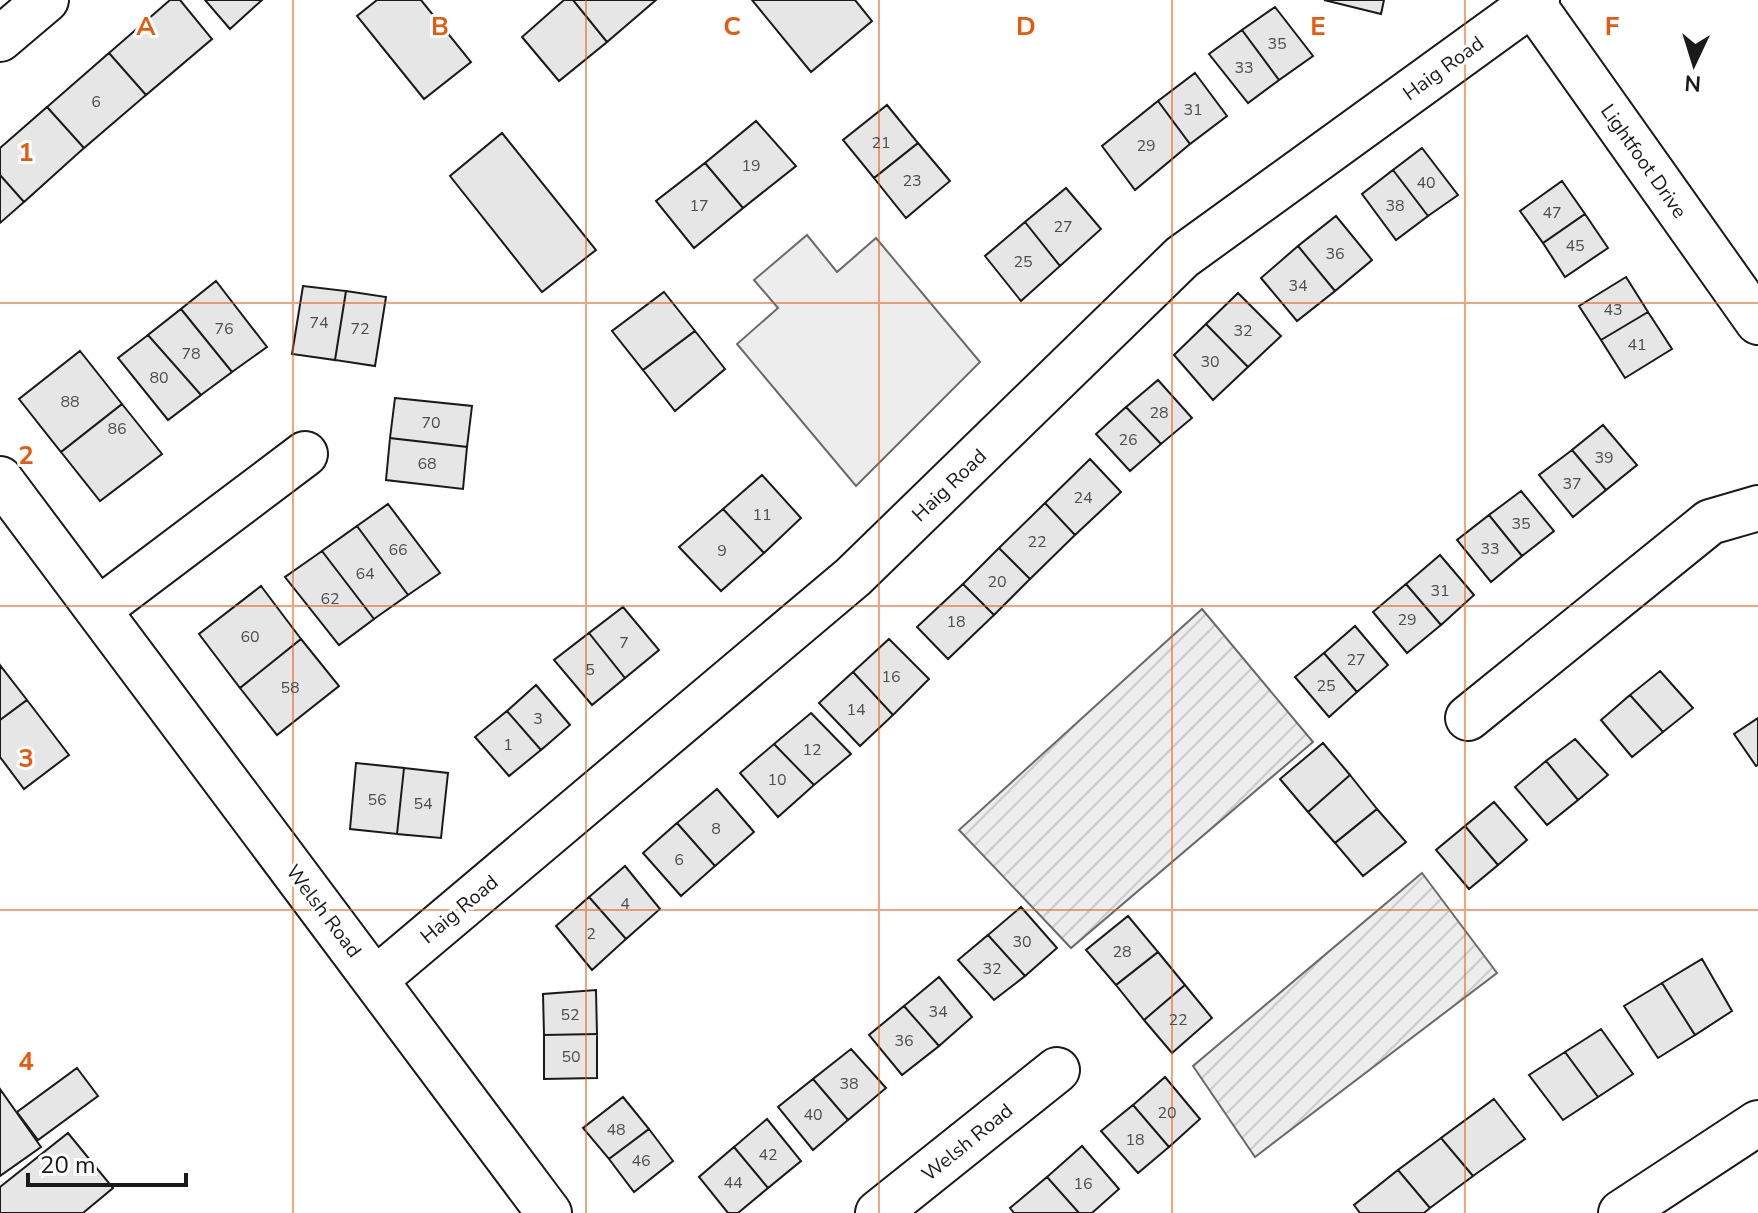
<svg xmlns="http://www.w3.org/2000/svg" width="1758" height="1213" font-family="'Nunito Sans',sans-serif">
<defs>
<pattern id="garden-furrows" width="10" height="10" patternUnits="userSpaceOnUse" patternTransform="scale(2)"><rect width="10" height="10" fill="#ededed"/><path d="M-1 1l2-2M0 10L10 0M9 11l2-2" fill="none" stroke="#cbcbcb"/></pattern>
</defs>
<rect width="100%" height="100%" fill="#fff"/>
<path fill="url(#garden-furrows)" stroke="#6a6a6a" stroke-width="2" d="M1202,609L1313,742L1071,948L959,830Z
M1422,873L1497,973L1255,1157L1193,1066Z"/>
<path fill="#ededed" stroke="#6a6a6a" stroke-width="2" d="M807,235L837,272L876,238L980,362L856,486L737,344L778,308L754,280Z"/>
<path fill="#e6e6e6" stroke="#1a1a1a" stroke-width="2" d="M170,0H180L212,39L146,95L109,53Z
M205,0H262L230,29Z
M377,0H421L471,62L424,99L357,16Z
M564,0H573L607,42L559,81L522,37Z
M573,0H656L607,42Z
M752,0H855L872,21L811,72Z
M1324,0H1384L1381,14Z
M1275,7L1313,56L1279,80L1242,30Z
M1242,30L1279,80L1248,103L1209,54Z
M109,53L146,95L84,148L47,107Z
M1195,73L1227,116L1190,144L1158,101Z
M1158,101L1190,144L1135,190L1102,146Z
M887,105L918,143L874,178L843,140Z
M47,107L84,148L24,202L0,175V148Z
M756,121L796,166L743,208L705,163Z
M502,133L596,250L542,292L450,176Z
M918,143L950,181L906,218L874,178Z
M1422,148L1458,195L1428,216L1393,170Z
M705,163L743,208L694,248L656,201Z
M1393,170L1428,216L1396,240L1362,194Z
M0,175L24,202L0,223Z
M1562,181L1585,214L1543,243L1520,211Z
M1066,188L1101,229L1060,266L1025,222Z
M1585,214L1608,248L1565,277L1543,243Z
M1336,216L1372,260L1335,291L1298,246Z
M1025,222L1060,266L1021,301L985,256Z
M1298,246L1335,291L1297,321L1261,278Z
M1626,277L1648,312L1601,340L1579,306Z
M216,281L267,347L232,372L181,309Z
M303,286L346,291L335,360L292,354Z
M346,291L386,297L375,366L335,360Z
M664,292L695,331L643,370L612,331Z
M1238,293L1281,336L1248,367L1206,324Z
M181,309L232,372L201,395L148,335Z
M1648,312L1672,349L1625,378L1601,340Z
M1206,324L1248,367L1213,400L1174,355Z
M695,331L725,369L675,411L643,370Z
M148,335L201,395L168,420L118,358Z
M80,351L122,404L61,452L19,399Z
M1158,380L1192,418L1161,444L1126,407Z
M395,398L472,406L467,447L390,438Z
M122,404L162,454L100,501L61,452Z
M1126,407L1161,444L1130,471L1096,434Z
M1603,425L1637,465L1606,490L1572,450Z
M390,438L467,447L463,489L386,480Z
M1572,450L1606,490L1573,517L1539,475Z
M1090,459L1121,492L1075,535L1045,503Z
M762,475L801,518L764,553L723,509Z
M1521,491L1554,531L1522,556L1489,515Z
M1045,503L1075,535L1030,579L999,548Z
M388,504L440,573L408,595L357,526Z
M723,509L764,553L721,591L679,547Z
M1489,515L1522,556L1491,582L1457,540Z
M357,526L408,595L374,619L322,551Z
M999,548L1030,579L994,615L963,584Z
M322,551L374,619L339,645L285,577Z
M1440,555L1474,595L1441,625L1406,584Z
M963,584L994,615L948,659L917,627Z
M1406,584L1441,625L1407,653L1373,612Z
M261,586L301,639L240,688L199,634Z
M623,607L659,650L625,678L589,633Z
M1355,626L1388,665L1357,692L1324,653Z
M589,633L625,678L592,705L554,660Z
M301,639L339,686L277,735L240,688Z
M889,639L929,679L893,715L853,672Z
M1324,653L1357,692L1329,717L1295,677Z
M0,665L27,700L0,720Z
M1660,671L1693,708L1663,732L1630,695Z
M853,672L893,715L860,746L819,703Z
M536,685L570,725L541,750L507,711Z
M1630,695L1663,732L1632,757L1601,720Z
M27,700L69,755L24,789L0,757V720Z
M507,711L541,750L509,776L475,737Z
M811,713L851,754L814,785L774,744Z
M1758,718V765L1756,766L1734,734Z
M1575,739L1608,775L1578,800L1546,761Z
M1323,743L1350,775L1308,812L1280,779Z
M774,744L814,785L778,817L740,773Z
M1546,761L1578,800L1547,825L1515,787Z
M356,763L404,768L397,834L350,829Z
M404,768L448,773L441,838L397,834Z
M1350,775L1377,809L1335,843L1308,812Z
M717,789L754,832L715,866L677,823Z
M1494,802L1527,840L1498,865L1465,826Z
M1377,809L1406,842L1363,876L1335,843Z
M677,823L715,866L681,896L643,853Z
M1465,826L1498,865L1469,889L1436,850Z
M625,866L660,909L626,939L589,897Z
M589,897L626,939L592,970L556,926Z
M1021,907L1057,948L1025,976L988,935Z
M1128,916L1158,952L1116,985L1086,950Z
M988,935L1025,976L994,1000L958,960Z
M1158,952L1185,985L1144,1020L1116,985Z
M1702,959L1732,1011L1695,1035L1662,983Z
M939,977L972,1017L939,1046L904,1006Z
M1662,983L1695,1035L1658,1058L1624,1006Z
M1185,985L1212,1018L1172,1053L1144,1020Z
M596,990L597,1034L544,1035L543,994Z
M904,1006L939,1046L902,1075L869,1035Z
M1601,1029L1633,1074L1598,1097L1565,1052Z
M597,1034V1078L544,1079V1035Z
M851,1049L886,1088L848,1120L813,1079Z
M1565,1052L1598,1097L1563,1120L1529,1075Z
M77,1068L98,1096L38,1140L17,1112Z
M1165,1077L1200,1119L1169,1147L1133,1105Z
M813,1079L848,1120L813,1150L778,1107Z
M0,1089L41,1147L0,1176Z
M623,1097L649,1129L609,1159L583,1128Z
M1494,1099L1525,1139L1473,1176L1441,1138Z
M1133,1105L1169,1147L1138,1173L1101,1131Z
M767,1119L801,1161L768,1188L734,1147Z
M649,1129L673,1161L634,1192L609,1159Z
M68,1133L113,1188L83,1213H0V1187Z
M1441,1138L1473,1176L1430,1208L1398,1170Z
M1082,1146L1119,1189L1092,1213H1079L1047,1177Z
M734,1147L768,1188L738,1213H728L699,1177Z
M1398,1170L1430,1208L1424,1213H1360L1354,1205Z
M1047,1177L1079,1213H1014L1010,1208Z"/>
<g fill="none" stroke-linecap="round" stroke-linejoin="round">
<defs>
<path id="street" d="M1530,0L1758,322
M0,39L46,0
M0,479L549,1213
M98,610L305,454
M1468,718L1710,522L1758,508
M375,980L853,577L1182,257L1537,0
M878,1213L1057,1070
M1621,1213L1758,1123"/>
</defs>
<use href="#street" stroke="#1a1a1a" stroke-width="48"/>
<use href="#street" stroke="#fff" stroke-width="44"/>
</g>
<path fill="none" stroke="#e8590c" stroke-width="2" stroke-opacity="0.55" d="M293,0V1213M586,0V1213M879,0V1213M1172,0V1213M1465,0V1213M0,303H1758M0,606H1758M0,910H1758"/>
<g text-anchor="middle" stroke-width="6" stroke-linejoin="round" paint-order="stroke">
<g font-size="16" fill="#4d4d4d">
<text x="1277" y="49">35</text>
<text x="1244" y="73">33</text>
<text x="96" y="107">6</text>
<text x="1193" y="115">31</text>
<text x="881" y="148">21</text>
<text x="1146" y="151">29</text>
<text x="751" y="171">19</text>
<text x="912" y="186">23</text>
<text x="1426" y="188">40</text>
<text x="699" y="211">17</text>
<text x="1395" y="211">38</text>
<text x="1552" y="218">47</text>
<text x="1063" y="232">27</text>
<text x="1575" y="251">45</text>
<text x="1335" y="259">36</text>
<text x="1023" y="267">25</text>
<text x="1298" y="291">34</text>
<text x="1613" y="315">43</text>
<text x="319" y="328">74</text>
<text x="224" y="334">76</text>
<text x="360" y="334">72</text>
<text x="1243" y="336">32</text>
<text x="1637" y="350">41</text>
<text x="191" y="359">78</text>
<text x="1210" y="367">30</text>
<text x="159" y="383">80</text>
<text x="70" y="407">88</text>
<text x="1159" y="418">28</text>
<text x="431" y="428">70</text>
<text x="117" y="434">86</text>
<text x="1128" y="445">26</text>
<text x="1604" y="463">39</text>
<text x="427" y="469">68</text>
<text x="1572" y="489">37</text>
<text x="1083" y="503">24</text>
<text x="762" y="520">11</text>
<text x="1521" y="529">35</text>
<text x="1037" y="547">22</text>
<text x="1490" y="554">33</text>
<text x="398" y="555">66</text>
<text x="722" y="556">9</text>
<text x="365" y="579">64</text>
<text x="997" y="587">20</text>
<text x="1440" y="596">31</text>
<text x="330" y="604">62</text>
<text x="1407" y="625">29</text>
<text x="956" y="627">18</text>
<text x="250" y="642">60</text>
<text x="624" y="648">7</text>
<text x="1356" y="665">27</text>
<text x="590" y="675">5</text>
<text x="891" y="682">16</text>
<text x="1326" y="691">25</text>
<text x="290" y="693">58</text>
<text x="856" y="715">14</text>
<text x="538" y="724">3</text>
<text x="508" y="750">1</text>
<text x="812" y="755">12</text>
<text x="777" y="785">10</text>
<text x="377" y="805">56</text>
<text x="423" y="809">54</text>
<text x="716" y="834">8</text>
<text x="679" y="865">6</text>
<text x="625" y="909">4</text>
<text x="591" y="939">2</text>
<text x="1022" y="947">30</text>
<text x="1122" y="957">28</text>
<text x="992" y="974">32</text>
<text x="938" y="1017">34</text>
<text x="570" y="1020">52</text>
<text x="1178" y="1025">22</text>
<text x="904" y="1046">36</text>
<text x="571" y="1062">50</text>
<text x="849" y="1089">38</text>
<text x="1167" y="1118">20</text>
<text x="813" y="1120">40</text>
<text x="616" y="1135">48</text>
<text x="1135" y="1145">18</text>
<text x="768" y="1160">42</text>
<text x="641" y="1166">46</text>
<text x="733" y="1188">44</text>
<text x="1083" y="1189">16</text>
</g>
<g font-size="20" fill="#1a1a1a" stroke="#fff">
<text transform="translate(1443 68) rotate(-36)" y="7">Haig Road</text>
<text transform="translate(1644 161) rotate(55)" y="7">Lightfoot Drive</text>
<text transform="translate(949 485) rotate(-44)" y="7">Haig Road</text>
<text transform="translate(459 909) rotate(-40)" y="7">Haig Road</text>
<text transform="translate(324 911) rotate(53)" y="7">Welsh Road</text>
<text transform="translate(967 1142) rotate(-39)" y="7">Welsh Road</text>
</g>
</g>
<g font-size="26" text-anchor="middle" font-weight="bold" fill="#e8590c" stroke="#fff" stroke-width="6" stroke-linejoin="round" paint-order="stroke">
<text x="146" y="35">A</text>
<text x="440" y="35">B</text>
<text x="732" y="35">C</text>
<text x="1026" y="35">D</text>
<text x="1318" y="35">E</text>
<text x="1612" y="35">F</text>
<text x="26" y="161">1</text>
<text x="26" y="464">2</text>
<text x="26" y="767">3</text>
<text x="26" y="1070">4</text>
</g>
<g transform="translate(1694 64) rotate(184)" stroke="#ffffff" stroke-width="6" paint-order="stroke">
<path d="M0-6L14 30L0 20L-14 30Z" fill="#1a1a1a"/>
<text y="-12" font-size="22" font-weight="bold" text-anchor="middle" fill="#1a1a1a">N</text>
</g>
<path d="M28 1173v12h158v-12" fill="none" stroke="#1a1a1a" stroke-width="4"/>
<text x="40" y="1173" font-size="24" fill="#1a1a1a" stroke="#ffffff" stroke-width="6" paint-order="stroke">20 m</text>
</svg>
